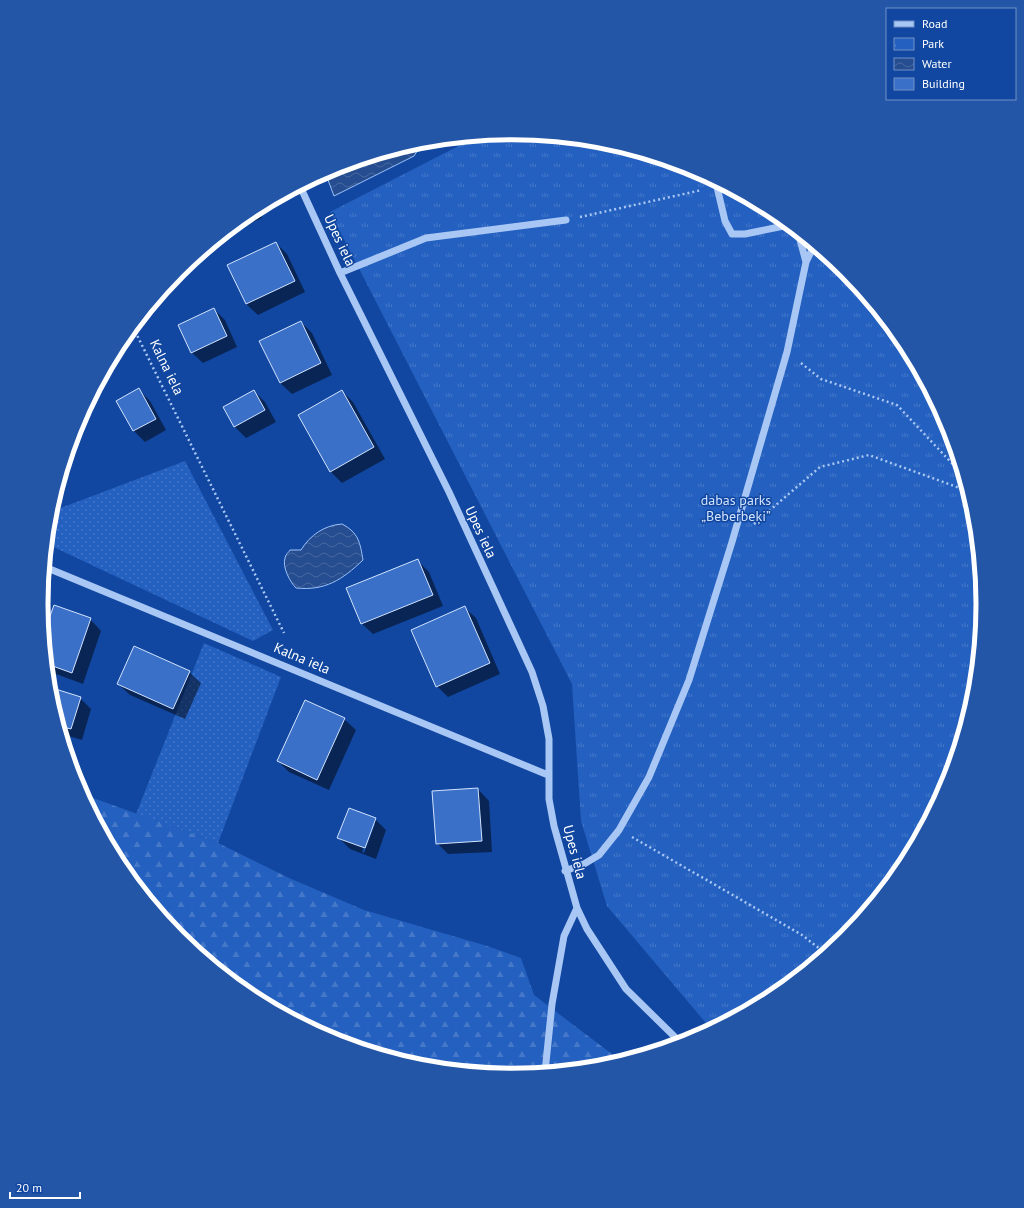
<svg xmlns="http://www.w3.org/2000/svg" width="1024" height="1208" font-family="'PT Sans',sans-serif">
<defs>
<pattern id="grass-dots" width="8" height="8" patternUnits="userSpaceOnUse"><rect width="8" height="8" fill="#2460bf"/><path d="M2 2h.1M6 6h.1" fill="none" stroke="#4578c9" stroke-width="1.8" stroke-linecap="round"/></pattern>
<pattern id="forest-firs" width="22" height="20" patternUnits="userSpaceOnUse"><rect width="22" height="20" fill="#2460bf"/><path d="M5 1l3.5 6h-7zM16 11l3.5 6h-7z" fill="#4578c9"/></pattern>
<pattern id="park-tufts" width="24" height="20" patternUnits="userSpaceOnUse"><rect width="24" height="20" fill="#2460bf"/><path d="M3 7l-1-3M5 7V3M7 7l1-3M15 17l-1-3M17 17v-4M19 17l1-3" fill="none" stroke="#4578c9"/></pattern>
<pattern id="water-waves" width="16" height="10" patternUnits="userSpaceOnUse"><rect width="16" height="10" fill="#264d90"/><path d="M0 5q4-4 8 0t8 0" fill="none" stroke="#4768a1"/></pattern>
</defs>
<rect width="100%" height="100%" fill="#1147a0"/>
<path fill="url(#grass-dots)" d="M185,461L273,630L253,641L47,544L50,512Z
M204,643L281,677L218,843L136,814Z"/>
<path fill="url(#forest-firs)" d="M82,794L218,843L289,878L364,910L487,946L521,958L534,995L621,1061L604,1066L512,1075L420,1066L332,1039L250,995L179,937L120,865Z"/>
<path fill="url(#park-tufts)" d="M512,133L604,142L692,169L774,213L845,271L904,343L947,424L974,512L983,604L974,696L947,784L903,866L845,937L773,996L711,1029L607,906L581,821L572,684L330,212L476,137Z"/>
<path fill="url(#water-waves)" stroke="#9bc1f8" d="M423,142L414,156L334,196L325,172Z
M342,524C359,533 360,543 363,560C342,580 325,591 296,588C290,582 282,567 285,558C285,555 289,552 290,550H301C310,535 325,525 342,524Z"/>
<path fill="#0007" fill-rule="evenodd" d="M258,208L262,218L222,236L251,212Z
M276,243L287,254L305,292L258,315L246,304Z
M214,309L225,320L237,347L203,363L191,352Z
M301,322L312,333L332,375L292,394L280,383Z
M139,390L150,401L166,430L145,442L134,431L118,401Z
M254,391L265,402L276,422L246,438L235,427L225,407Z
M342,391L353,402L385,459L342,483L331,472L299,415Z
M418,561L429,572L443,606L373,634L361,623Z
M54,607L90,619L101,631L83,684L48,671L44,636Z
M464,607L476,618L500,674L448,697L437,686Z
M189,672L201,683L185,719L130,695L118,684Z
M49,688L80,698L91,709L82,740L62,734Z
M344,719L356,730L329,790L289,772L278,761Z
M478,789L489,801L492,852L448,854L437,843Z
M375,819L386,830L376,859L350,849L339,838ZM373,824H375L364,853L362,852Z"/>
<path fill="#3a70c8" stroke="#d2e3fe" d="M276,242L295,281L246,304L227,265Z
M214,308L227,336L191,353L178,325Z
M301,321L321,363L280,383L259,341Z
M139,388L156,419L133,431L116,401Z
M254,390L265,410L234,427L223,407Z
M342,390L374,447L330,472L298,415Z
M418,559L433,595L361,624L346,588Z
M54,605L91,618L72,673L47,664L44,633Z
M465,606L490,663L436,687L411,630Z
M134,646L190,671L173,709L117,684Z
M49,687L81,697L71,729L59,726Z
M305,700L345,718L317,780L277,761Z
M478,788L482,841L436,844L432,791Z
M349,808L376,818L365,848L337,838Z"/>
<g fill="none" stroke-linecap="round" stroke-linejoin="round">
<path stroke="#a9c7f5" stroke-width="2.5" stroke-dasharray="2 3" stroke-linecap="butt" d="M580,217L702,190
M133,327L284,633
M801,363L821,379L897,405L962,474
M754,524L820,467L869,455L968,491
M632,837L802,935L825,953"/>
<path stroke="#a9c7f5" stroke-width="7" d="M300,186L340,273L449,492L532,672L543,706L549,739V799L554,826L577,908L587,929L626,989L681,1043
M724,186L717,187L725,221L732,234H745L789,225
M798,232L806,262
M340,273L426,238L566,220
M45,567L548,775
M565,871L584,864L599,855L619,830L649,777L689,680L732,542L787,352L806,262L814,246
M545,1072L552,1004L564,936L577,908"/>
</g>
<g text-anchor="middle" stroke-width="3" stroke-linejoin="round" paint-order="stroke">
<g font-size="14" fill="#fff" stroke="#1147a0">
<text transform="translate(340 240) rotate(65)" y="5">Upes iela</text>
<text transform="translate(167 367) rotate(64)" y="5">Kalna iela</text>
<text transform="translate(481 532) rotate(65)" y="5">Upes iela</text>
<text transform="translate(302 658) rotate(23)" y="5">Kalna iela</text>
<text transform="translate(575 852) rotate(75)" y="5">Upes iela</text>
</g>
<g font-size="14" fill="#d2e3fe" stroke="#1147a0">
<text x="736" y="505">dabas parks<tspan x="736" dy="16">„Beberbeķi”</tspan></text>
</g>
</g>
<path d="M0 0H1024V1208H0ZM48 604a464 464 0 1 1 928 0a464 464 0 1 1-928 0Z" fill="#2456a8" fill-rule="evenodd"/>
<path fill="none" stroke="#fff" stroke-width="5" d="M48 604a464 464 0 1 1 928 0a464 464 0 1 1-928 0Z"/>
<rect x="886" y="8" width="130" height="92" fill="#1147a0" stroke="#7091c6"/>
<rect x="894" y="21" width="20" height="6" fill="#a9c7f5" stroke="#7091c6"/>
<text x="922" y="28" font-size="12" fill="#ffffff">Road</text>
<rect x="894" y="38" width="20" height="12" fill="url(#park-tufts)" stroke="#7091c6"/>
<text x="922" y="48" font-size="12" fill="#ffffff">Park</text>
<rect x="894" y="58" width="20" height="12" fill="url(#water-waves)" stroke="#7091c6"/>
<text x="922" y="68" font-size="12" fill="#ffffff">Water</text>
<rect x="894" y="78" width="20" height="12" fill="#3a70c8" stroke="#7091c6"/>
<text x="922" y="88" font-size="12" fill="#ffffff">Building</text>
<path d="M10 1192v6h70v-6" fill="none" stroke="#ffffff" stroke-width="2"/>
<text x="16" y="1192" font-size="12" fill="#ffffff" stroke="#1147a0" stroke-width="3" paint-order="stroke">20 m</text>
</svg>
